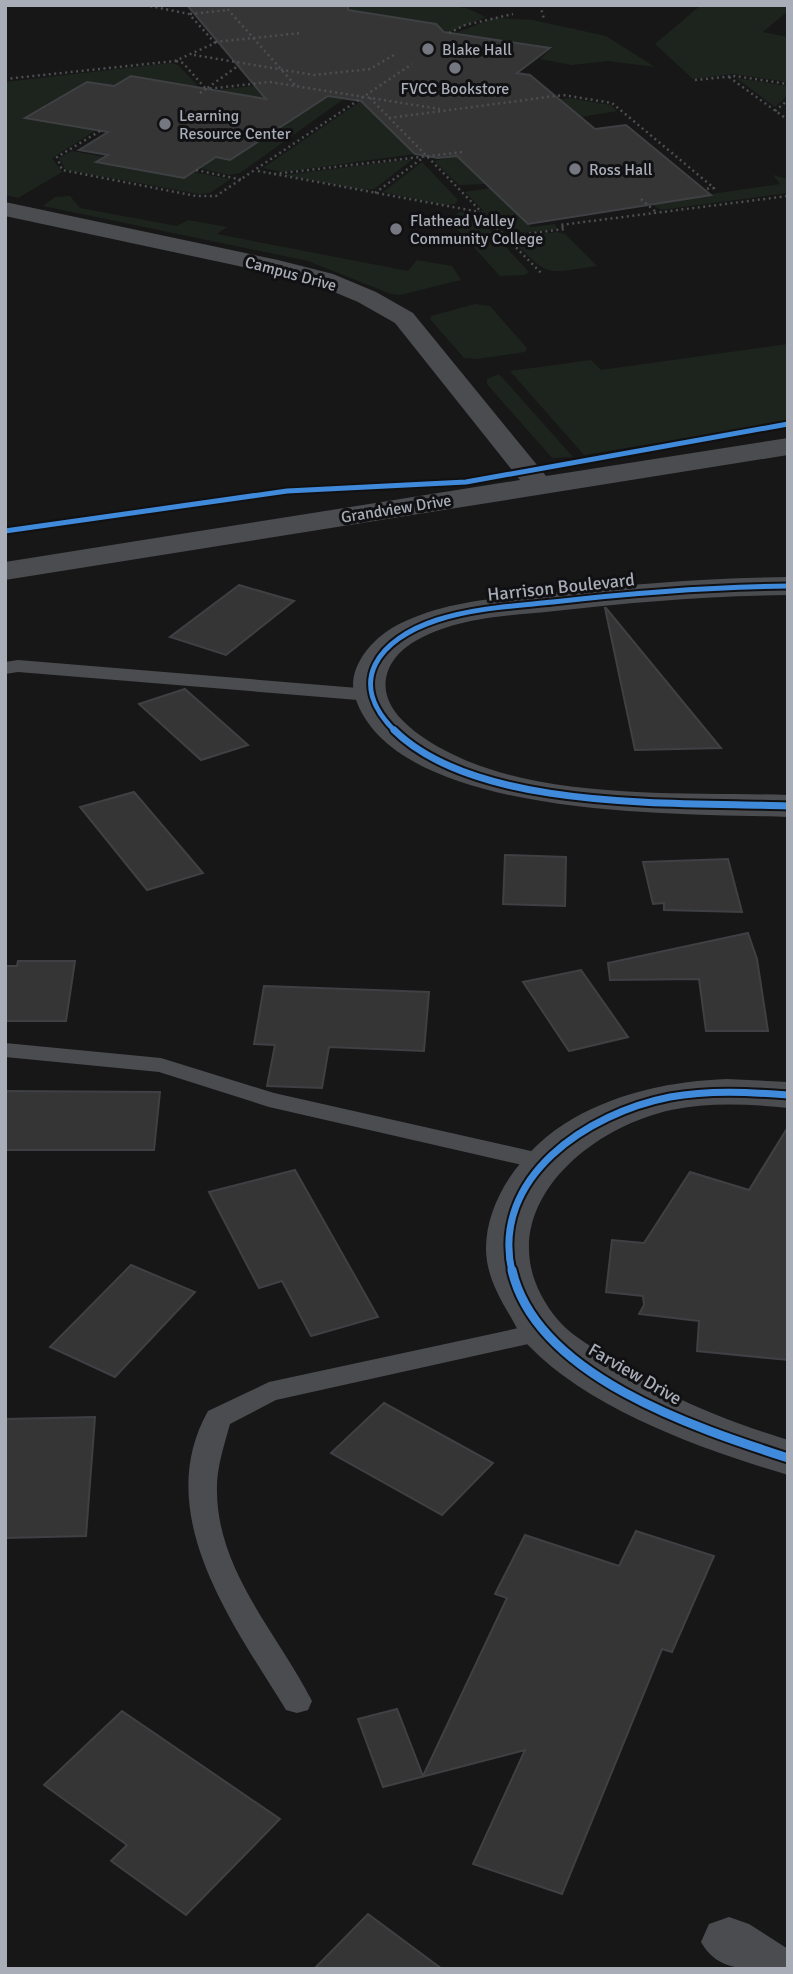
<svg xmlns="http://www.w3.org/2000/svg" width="793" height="1974" font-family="Signika,sans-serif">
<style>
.green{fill:#1d241e}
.building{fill:#353536;stroke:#3f4043;stroke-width:2}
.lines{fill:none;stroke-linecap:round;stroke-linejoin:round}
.path{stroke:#4d4e52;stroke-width:2.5;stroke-dasharray:2 3.5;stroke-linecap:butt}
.lane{fill:#4b4c50;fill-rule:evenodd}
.street{fill:#4b4c50;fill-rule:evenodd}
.cycleway-far2-casing{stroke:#111113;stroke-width:9}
.cycleway-far1-casing{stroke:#111113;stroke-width:11}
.cycleway-casing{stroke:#111113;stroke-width:13}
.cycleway-far2{stroke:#408adc;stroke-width:5}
.cycleway-far1{stroke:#408adc;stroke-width:7}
.cycleway{stroke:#408adc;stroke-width:9}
.poi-dot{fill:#757880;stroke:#111113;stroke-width:2.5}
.labels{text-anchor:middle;stroke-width:6;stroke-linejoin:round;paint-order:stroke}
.far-poi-label{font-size:16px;fill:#a8adb8;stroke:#111113;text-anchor:start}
.far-street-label{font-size:16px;fill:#a8adb8;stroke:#111113}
.street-label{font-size:18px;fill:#a8adb8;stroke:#111113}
</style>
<rect width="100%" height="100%" fill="#171717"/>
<!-- green -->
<g class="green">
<polygon points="234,5 445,5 466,8 486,17 448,33 436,24 384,15 377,20"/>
<polygon points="701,5 788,5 788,11 763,32 788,37 788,82 734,74 693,79 655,44"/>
<polygon points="493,18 533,20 606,36 655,67 608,61 572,65 540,59 552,48 456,33"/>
<polygon points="170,63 178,65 198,86 114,86 87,82 26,117 96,130 52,158 62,172 18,198 5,195 5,82"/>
<polygon points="736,78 788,86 788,95 775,107"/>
<polygon points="263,85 345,98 240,173 229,175 199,168 216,157 230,160 199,100 215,90"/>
<polygon points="568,98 611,105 617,111 581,117 400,118"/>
<polygon points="361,101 415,154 283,172 263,168"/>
<polygon points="72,151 105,157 97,162 184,178 193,172 230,179 210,193 199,194 66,170 59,158"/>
<polygon points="457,156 486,184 459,185 434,161"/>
<polygon points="413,159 374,189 364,190 284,175"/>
<polygon points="422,162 458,200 455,204 444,205 383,192"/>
<polygon points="773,175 788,179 788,193 661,210 650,203 780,184"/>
<path d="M504,186L506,203L531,227L555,224L557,229C497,237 506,233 465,192Z"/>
<polygon points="70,196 80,208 177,226 188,220 227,227 217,234 408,271 417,260 452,266 461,280 400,295 391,294 308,261 43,206 55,197"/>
<polygon points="459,212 472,213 492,232 487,237 467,240 450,221"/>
<path d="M557,232L565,234L597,266C546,273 551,279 513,241L517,237Z"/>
<polygon points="491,240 502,243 529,272 525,275 500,276 470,243"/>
<polygon points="475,304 490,306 527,348 525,352 477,359 464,358 430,319 431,316"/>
<polygon points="788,344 788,421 584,455 510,371 591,360 601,370"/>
<polygon points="499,374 573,457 552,458 487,384 487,379"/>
</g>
<!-- building -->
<g class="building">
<polygon points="187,5 348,5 348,10 436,24 444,32 550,48 517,73 530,75 595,129 626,125 711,195 528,224 457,156 438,158 415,154 361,101 328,96 230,160 216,157 184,178 96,162 108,155 79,150 108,132 25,118 87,82 114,86 131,76 266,99"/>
<polygon points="239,585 294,601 226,655 170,637"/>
<polygon points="605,608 606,608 721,748 635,750"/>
<polygon points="185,689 248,745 201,760 139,704"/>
<polygon points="134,792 203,873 147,890 80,807"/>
<polygon points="505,855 566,857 565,906 503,904"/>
<polygon points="728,859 742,912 664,910 664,903 653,904 643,862"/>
<polygon points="748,933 757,959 768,1031 706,1031 699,979 610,980 608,963"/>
<polygon points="18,961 75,961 66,1021 5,1021 5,966 17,966"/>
<polygon points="581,970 628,1037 569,1051 523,982"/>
<polygon points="264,986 429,992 424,1051 329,1047 322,1088 267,1086 275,1045 254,1044"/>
<polygon points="5,1091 160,1092 154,1150 5,1150"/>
<polygon points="788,1127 788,1360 697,1351 699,1321 639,1314 644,1305 643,1296 606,1292 612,1240 644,1243 690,1172 749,1190"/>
<polygon points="295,1170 378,1317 311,1336 282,1281 259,1288 209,1192"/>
<polygon points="131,1265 195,1292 115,1377 50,1347"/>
<polygon points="384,1403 493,1463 442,1515 331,1453"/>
<polygon points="95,1417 86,1536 5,1538 5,1419"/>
<polygon points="636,1531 714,1556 672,1652 662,1649 562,1894 473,1864 525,1750 383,1787 358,1719 397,1709 423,1776 507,1598 495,1594 525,1535 619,1566"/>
<polygon points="122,1711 280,1819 186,1915 111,1861 127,1845 44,1785"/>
<polygon points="368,1914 442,1969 314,1969"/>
</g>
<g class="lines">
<!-- path -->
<g class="path">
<polyline points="224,5 295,85"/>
<polyline points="540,5 544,19"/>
<polyline points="190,14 228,10"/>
<polyline points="449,33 465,25 513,14"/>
<polyline points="215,42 301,33"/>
<polyline points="194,55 314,75 370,69 397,53"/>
<polyline points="176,61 183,63 206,89 239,65"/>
<polyline points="729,77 788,120"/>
<polyline points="5,79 175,61 215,43 189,14 145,5"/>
<polyline points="695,80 735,76 788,84"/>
<polyline points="200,93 206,89 270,82 440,109"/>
<polyline points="370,98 543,275"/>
<polyline points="775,111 788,100"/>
<polyline points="389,118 563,95 612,103 714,188 705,189"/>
<polyline points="100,131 57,157 62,170 196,196 216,196 412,64"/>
<polyline points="196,170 243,180"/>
<polyline points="258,171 274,174 463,152"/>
<polyline points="274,174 480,212"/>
<polyline points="375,193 424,157"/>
<polyline points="641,199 657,213"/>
<polyline points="469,241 565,229 560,225 788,196"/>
</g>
<!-- lane -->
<g class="lane">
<polygon points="18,660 370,689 380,695 370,701 18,672 5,674 5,662"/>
<polygon points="5,1043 161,1058 274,1093 544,1154 553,1156 556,1162 553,1168 544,1170 269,1107 159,1072 5,1057"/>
<path d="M542,1323L551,1325L555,1332L551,1339L276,1400L230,1424C224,1446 216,1469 217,1492C218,1572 278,1634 312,1701L308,1710L297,1713L286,1710C234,1625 150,1514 208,1411L269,1382Z"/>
</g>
<!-- street -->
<g class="street">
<polygon points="5,202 278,260 333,274 376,292 413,313 546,476 788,438 788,455 5,580 5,562 520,480 395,323 358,302 315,284 276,274 5,216"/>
<path d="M788,577V595C710,596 633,602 555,611C507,616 455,617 412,643C395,654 383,671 386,691C389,709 403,722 417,733C513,804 674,791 788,795V817C684,813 395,821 355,697C346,670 370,641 392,628C440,601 498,598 551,593C630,584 708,578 788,577Z"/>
<path d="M727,1079L788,1082V1108C749,1104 709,1102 671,1110C576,1131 479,1225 558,1320C568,1332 583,1341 596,1350C654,1392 720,1419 788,1440V1475C704,1450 590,1410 528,1345C520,1336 515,1324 509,1314C497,1294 486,1272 486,1249C486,1195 528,1144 574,1118C620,1092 674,1081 727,1079Z"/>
<path d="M729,1917L749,1924L788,1949V1969C750,1969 719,1974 701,1942L709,1924Z"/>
</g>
<!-- cycleway-far2 casing -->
<g class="cycleway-far2-casing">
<g id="cycleway-far2">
<polyline points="5,531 287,491 466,482 788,424"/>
<path d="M396,732C344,682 379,639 437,620C474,608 514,606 553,602C631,593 709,587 788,586"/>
</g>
</g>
<!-- cycleway-far1 casing -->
<g class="cycleway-far1-casing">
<g id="cycleway-far1">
<path d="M394,730C477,812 678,802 788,806"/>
<path d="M512,1272C490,1177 588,1113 670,1097C709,1090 749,1092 788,1095"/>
</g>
</g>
<!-- cycleway casing -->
<g class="cycleway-casing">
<path id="cycleway" d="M512,1270C536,1376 696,1428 788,1458"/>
</g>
<!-- cycleway-far2 -->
<use href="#cycleway-far2" class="cycleway-far2"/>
<!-- cycleway-far1 -->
<use href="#cycleway-far1" class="cycleway-far1"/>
<!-- cycleway -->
<use href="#cycleway" class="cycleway"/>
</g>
<!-- markers -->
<g class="poi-dot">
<circle cx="428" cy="49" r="7"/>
<circle cx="455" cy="68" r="7"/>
<circle cx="165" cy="124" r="7"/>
<circle cx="575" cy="169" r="7"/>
<circle cx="396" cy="229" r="7"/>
</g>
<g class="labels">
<!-- far-poi labels -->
<g class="far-poi-label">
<text x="442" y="55">Blake Hall</text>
<text x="455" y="94" text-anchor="middle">FVCC Bookstore</text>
<text x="179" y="121">Learning<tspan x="179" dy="18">Resource Center</tspan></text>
<text x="589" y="175">Ross Hall</text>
<text x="410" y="226">Flathead Valley<tspan x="410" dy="18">Community College</tspan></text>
</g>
<!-- far-street labels -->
<g class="far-street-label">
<text transform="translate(291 273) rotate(15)" y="6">Campus Drive</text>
<text transform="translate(396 508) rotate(-9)" y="6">Grandview Drive</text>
</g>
<!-- street labels -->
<g class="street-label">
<text transform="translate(561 587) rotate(-6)" y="6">Harrison Boulevard</text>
<text transform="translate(635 1374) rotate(30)" y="6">Farview Drive</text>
</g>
</g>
<!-- border -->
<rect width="793" height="1974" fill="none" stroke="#a8adb8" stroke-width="14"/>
</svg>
